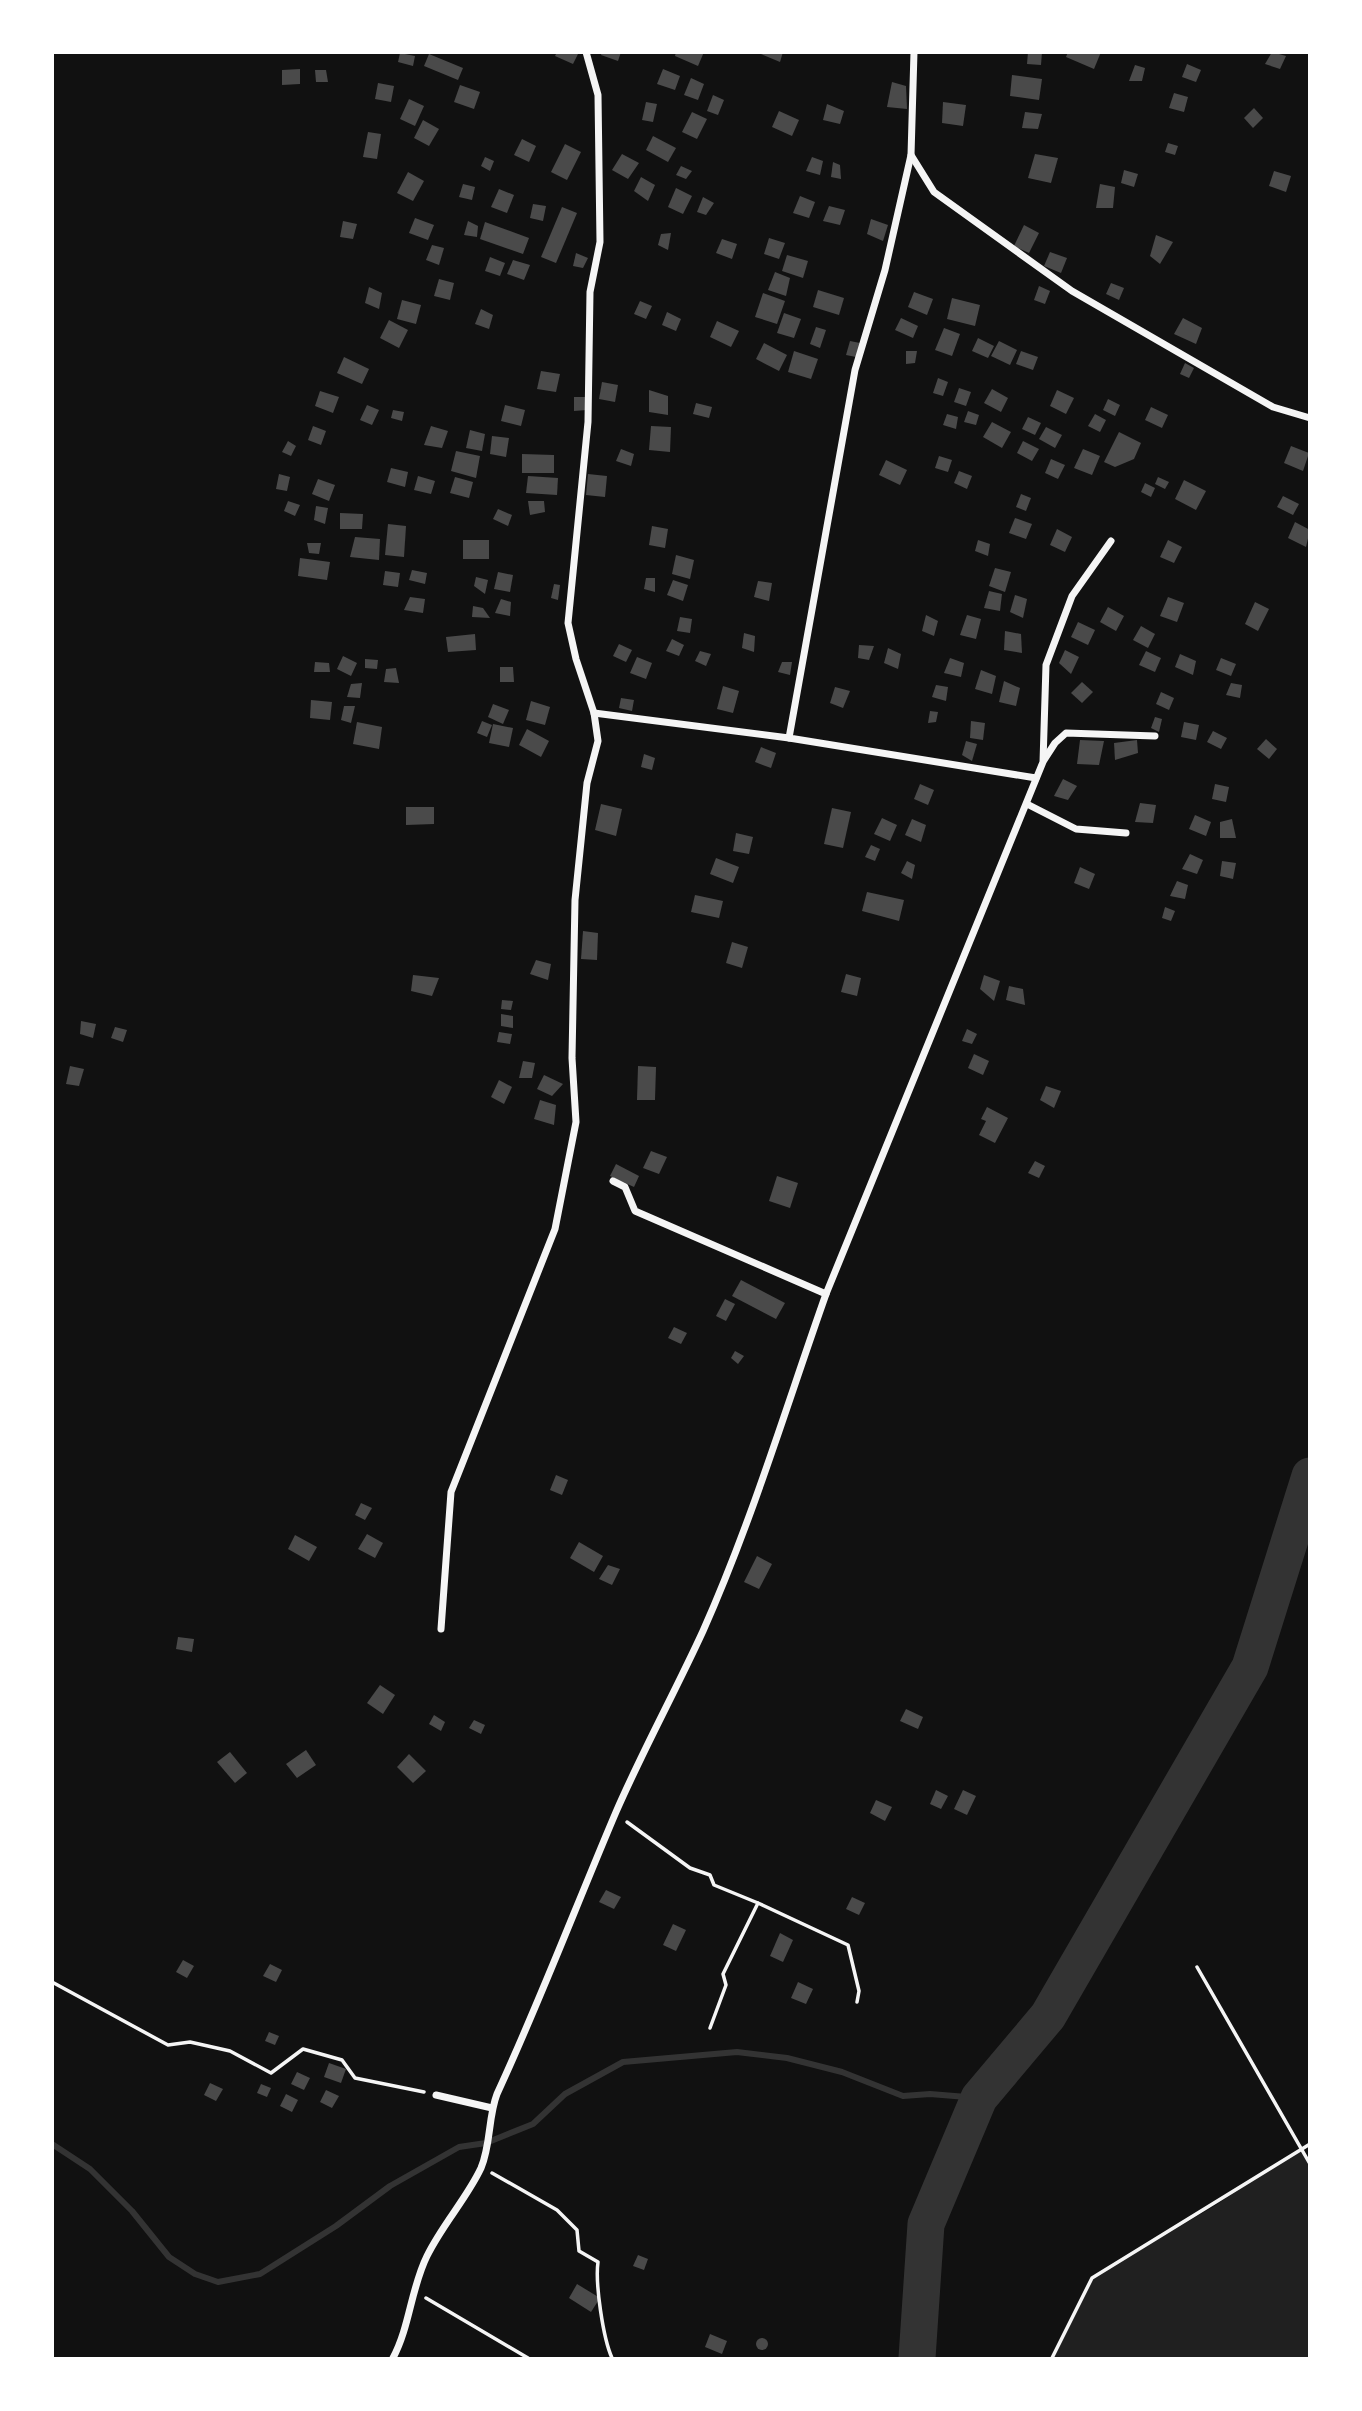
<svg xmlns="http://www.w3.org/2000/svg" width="1362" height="2411" font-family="Rubik,sans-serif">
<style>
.green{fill:#202020}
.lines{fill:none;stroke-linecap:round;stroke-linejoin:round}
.stream{stroke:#333;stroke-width:6}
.river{stroke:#333;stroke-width:37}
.building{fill:#4a4a4a}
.path{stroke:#f5f5f5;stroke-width:3.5}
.minor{stroke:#f5f5f5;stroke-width:7}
</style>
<rect width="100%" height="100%" fill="#111"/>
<!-- green -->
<polygon class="green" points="1301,2148 1310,2164 1309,2358 1052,2358 1092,2278 1216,2205"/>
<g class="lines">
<!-- stream -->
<polyline class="stream" points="52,2144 90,2169 132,2211 169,2257 195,2274 218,2282 260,2274 336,2226 390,2186 459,2147 486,2143 533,2124 565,2094 623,2062 737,2052 787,2058 842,2072 903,2096 930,2094 979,2098"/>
<!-- river -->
<polyline class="river" points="917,2358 926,2224 979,2098 1048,2016 1250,1667 1310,1476"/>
</g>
<!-- building -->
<g class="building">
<polygon points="557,52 579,52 573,64 555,56"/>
<polygon points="602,52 621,52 618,61 601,55"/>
<polygon points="676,52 704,52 698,66 675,56"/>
<polygon points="756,52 783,52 780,62"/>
<polygon points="1028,52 1042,52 1041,65 1027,64"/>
<polygon points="1068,52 1101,52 1094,69 1066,57"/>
<polygon points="1272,52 1286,56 1280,69 1265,64"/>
<polygon points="400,53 415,56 413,66 398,62"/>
<polygon points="429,54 463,68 458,80 424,66"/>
<polygon points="1187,64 1201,70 1196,82 1182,77"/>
<polygon points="1135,65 1145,68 1142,81 1129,81"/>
<polygon points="300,69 300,84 282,85 282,70"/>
<polygon points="663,69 680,76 675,90 657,84"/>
<polygon points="315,70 326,70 328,82 316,82"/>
<polygon points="1012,75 1042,79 1039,100 1010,96"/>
<polygon points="691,78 704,84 698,100 684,95"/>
<polygon points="892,82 906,86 907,109 887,107"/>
<polygon points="378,83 394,86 391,102 375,99"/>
<polygon points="460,85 480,92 474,109 454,102"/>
<polygon points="1174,93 1188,97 1184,112 1169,108"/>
<polygon points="713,95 724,100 718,115 707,111"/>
<polygon points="409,99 424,106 415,126 400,119"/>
<polygon points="646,102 657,104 653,122 642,120"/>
<polygon points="943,102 966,105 963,126 942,123"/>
<polygon points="827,104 844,111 840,124 823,120"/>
<polygon points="1254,108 1263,118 1253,128 1244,118"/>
<polygon points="779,111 799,120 792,136 772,127"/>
<polygon points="692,112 707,119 697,139 682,132"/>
<polygon points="1025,112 1042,114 1038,129 1022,128"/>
<polygon points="423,120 439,129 429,146 414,138"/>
<polygon points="368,132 381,134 377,159 363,157"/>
<polygon points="653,136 676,148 668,162 646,150"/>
<polygon points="522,139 536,146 529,162 514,155"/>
<polygon points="1168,143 1178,146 1175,155 1165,152"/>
<polygon points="565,144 581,152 567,180 551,172"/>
<polygon points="622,154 639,163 628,179 612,170"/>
<polygon points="1035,154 1058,158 1051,183 1028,178"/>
<polygon points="485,157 494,161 490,171 481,166"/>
<polygon points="812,157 823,161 820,175 806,171"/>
<polygon points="833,162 840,165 841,179 831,177"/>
<polygon points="681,166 692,171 686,179 676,175"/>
<polygon points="1124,170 1138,174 1134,187 1121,183"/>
<polygon points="1274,171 1291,176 1286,192 1269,186"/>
<polygon points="408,172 424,181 413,201 397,193"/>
<polygon points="641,177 655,185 648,201 634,191"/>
<polygon points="463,184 475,187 472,200 459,197"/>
<polygon points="1100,184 1115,187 1113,208 1096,208"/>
<polygon points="676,188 692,196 683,214 668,207"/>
<polygon points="499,189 514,195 507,213 491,207"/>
<polygon points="800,196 815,202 809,218 793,213"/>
<polygon points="703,197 714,203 706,215 697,212"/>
<polygon points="533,204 546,206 543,221 530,218"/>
<polygon points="829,206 845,210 840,225 823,221"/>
<polygon points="562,207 577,213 556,263 541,257"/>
<polygon points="415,218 434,225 428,240 409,233"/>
<polygon points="871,219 888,225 883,241 867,234"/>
<polygon points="343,221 357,224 353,239 340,237"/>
<polygon points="468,221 478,226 477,237 464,235"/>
<polygon points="485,222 529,238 523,254 480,239"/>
<polygon points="1024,225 1039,233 1029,253 1014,246"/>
<polygon points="671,233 668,250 658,245 661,234"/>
<polygon points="1156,235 1173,242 1160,264 1150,256"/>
<polygon points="769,238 785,243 779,259 764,254"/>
<polygon points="722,239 737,244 732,259 716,253"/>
<polygon points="432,245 444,248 439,265 426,260"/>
<polygon points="1050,252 1067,258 1061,273 1044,266"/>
<polygon points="576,253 588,258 583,268 573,266"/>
<polygon points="787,255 808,261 803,278 782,271"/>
<polygon points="490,257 505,263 500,276 485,271"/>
<polygon points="513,260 530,265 524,280 507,274"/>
<polygon points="775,272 790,278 786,296 768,290"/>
<polygon points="439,279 454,283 450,300 434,296"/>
<polygon points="1111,283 1124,288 1119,300 1106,294"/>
<polygon points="1039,286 1050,291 1045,304 1034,300"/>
<polygon points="369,287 382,293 379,309 365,303"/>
<polygon points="818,290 844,298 839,315 813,307"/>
<polygon points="914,292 933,299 927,315 908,307"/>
<polygon points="763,293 785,301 777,324 755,317"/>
<polygon points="952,298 980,305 975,326 947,319"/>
<polygon points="402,300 421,305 416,324 397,319"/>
<polygon points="640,301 652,306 646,319 634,314"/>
<polygon points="481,309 493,315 489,329 475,324"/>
<polygon points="667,312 681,319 676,331 662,325"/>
<polygon points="784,313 801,319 794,338 777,333"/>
<polygon points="901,318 918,326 913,338 895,330"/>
<polygon points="1183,318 1202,328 1196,344 1174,334"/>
<polygon points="389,320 408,330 399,348 380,338"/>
<polygon points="717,321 739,331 731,347 710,337"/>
<polygon points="816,327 826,330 820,348 810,344"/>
<polygon points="944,328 960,334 952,356 935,350"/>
<polygon points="978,338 994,346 988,358 972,351"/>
<polygon points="850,341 860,343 856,357 846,355"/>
<polygon points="999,341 1017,350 1010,365 991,356"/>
<polygon points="764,343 787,355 779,371 756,359"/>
<polygon points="794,351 818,359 811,379 788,372"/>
<polygon points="906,351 917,351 915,363 906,364"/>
<polygon points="1021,351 1038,357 1033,370 1016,364"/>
<polygon points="344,357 369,369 362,384 337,373"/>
<polygon points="1185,363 1194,368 1189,378 1180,374"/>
<polygon points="541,371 560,374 556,392 537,389"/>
<polygon points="938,378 948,382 943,396 933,393"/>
<polygon points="602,382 618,385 615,402 599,399"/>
<polygon points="959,388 971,392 966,406 954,402"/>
<polygon points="992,389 1008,398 1001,412 984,403"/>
<polygon points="649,390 668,396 668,415 649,412"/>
<polygon points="1057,390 1074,398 1066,414 1050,406"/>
<polygon points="320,391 339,397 333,413 315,406"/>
<polygon points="574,397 587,397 587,410 574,411"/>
<polygon points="1108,399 1120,405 1115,416 1103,410"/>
<polygon points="696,403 712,407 709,418 693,414"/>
<polygon points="367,405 379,410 372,425 360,420"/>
<polygon points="505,405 525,410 521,426 501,421"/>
<polygon points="1151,407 1168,415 1162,428 1145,420"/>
<polygon points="393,410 404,412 402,421 391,418"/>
<polygon points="968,411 979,415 976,425 964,422"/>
<polygon points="947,414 958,417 956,429 943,425"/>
<polygon points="1095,414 1106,420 1100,432 1088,426"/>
<polygon points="1028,417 1041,423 1035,435 1022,429"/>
<polygon points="992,422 1011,432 1002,448 983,437"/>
<polygon points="313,426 326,431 321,445 308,440"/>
<polygon points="431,426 448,431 442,448 424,445"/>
<polygon points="651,426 671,427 670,452 649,450"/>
<polygon points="1046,427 1062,435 1055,448 1039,439"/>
<polygon points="470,430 485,434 482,451 466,448"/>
<polygon points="1119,432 1141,443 1134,459 1115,467 1104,462"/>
<polygon points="492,436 509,438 506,457 490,454"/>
<polygon points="288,441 296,446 291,456 282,452"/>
<polygon points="1023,441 1039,449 1032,461 1017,453"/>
<polygon points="1291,446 1309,453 1303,471 1284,463"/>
<polygon points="621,449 634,454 631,466 616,461"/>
<polygon points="1083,449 1100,456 1092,475 1074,468"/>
<polygon points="456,451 480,456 476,478 451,471"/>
<polygon points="522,454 554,455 554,473 522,473"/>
<polygon points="939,456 952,460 948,472 935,468"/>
<polygon points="1051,459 1065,465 1058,479 1045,473"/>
<polygon points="886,460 907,470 900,485 879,475"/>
<polygon points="391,468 408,472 405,487 387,482"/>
<polygon points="959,471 972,476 967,489 954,483"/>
<polygon points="279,474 290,477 287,491 276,489"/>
<polygon points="588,474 607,476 605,497 586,495"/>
<polygon points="418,476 435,481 431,494 414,490"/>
<polygon points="528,476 558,478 557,495 526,493"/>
<polygon points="455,477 473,482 469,498 450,493"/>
<polygon points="1158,477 1169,482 1165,489 1155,484"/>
<polygon points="318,479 335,485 329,501 312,494"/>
<polygon points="1184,480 1206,491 1196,510 1175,499"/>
<polygon points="1145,483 1155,488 1151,497 1141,492"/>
<polygon points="1021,494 1031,498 1026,511 1016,507"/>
<polygon points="1283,496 1299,504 1293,515 1277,507"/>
<polygon points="288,501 300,505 295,516 284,511"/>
<polygon points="528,501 544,501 545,512 530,515"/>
<polygon points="316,506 328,508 325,524 314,520"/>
<polygon points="498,509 512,515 508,526 493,519"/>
<polygon points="340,513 363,514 362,529 340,529"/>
<polygon points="1015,518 1032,524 1026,539 1009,533"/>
<polygon points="1295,522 1310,530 1306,547 1288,538"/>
<polygon points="388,524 406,526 404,557 385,555"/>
<polygon points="652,526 668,529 665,548 649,545"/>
<polygon points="1057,529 1072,537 1065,552 1050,545"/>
<polygon points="355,537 380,539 379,560 350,557"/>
<rect x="463" y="540" width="26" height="19"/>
<polygon points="978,540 990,544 988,556 975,551"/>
<polygon points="1168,540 1182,547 1174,563 1160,557"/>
<polygon points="307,543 321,543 319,554 309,553"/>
<polygon points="676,555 694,560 690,579 672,574"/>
<polygon points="300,558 330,562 327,580 298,576"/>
<polygon points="995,568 1011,572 1005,592 989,586"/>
<polygon points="412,570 427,573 425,584 409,580"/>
<polygon points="385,571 400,573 398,587 383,585"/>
<polygon points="498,572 513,575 510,592 494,589"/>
<polygon points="476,577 488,580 485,594 474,586"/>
<polygon points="646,578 655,578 655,592 644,589"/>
<polygon points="673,580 688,585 683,601 667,595"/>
<polygon points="758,581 772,583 769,601 754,597"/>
<polygon points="554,584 560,585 558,600 551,598"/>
<polygon points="989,591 1002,594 1000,611 984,608"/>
<polygon points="1015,595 1027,599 1023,618 1010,612"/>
<polygon points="410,597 425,599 423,613 404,610"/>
<polygon points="1168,597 1184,603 1177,622 1160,616"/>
<polygon points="501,599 511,602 510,616 495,613"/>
<polygon points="1255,602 1269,609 1258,631 1245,624"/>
<polygon points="473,606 483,608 490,618 472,617"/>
<polygon points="1108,607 1124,616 1116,631 1100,622"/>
<polygon points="926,615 938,621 934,636 922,631"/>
<polygon points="967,615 981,619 976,639 960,635"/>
<polygon points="680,617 692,619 690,633 677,631"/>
<polygon points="1078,622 1095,630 1088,645 1071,637"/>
<polygon points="1141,626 1155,634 1148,648 1133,640"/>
<polygon points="1005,631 1021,634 1022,653 1004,650"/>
<polygon points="744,633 755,636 754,652 742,648"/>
<polygon points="475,634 476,650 448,652 446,637"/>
<polygon points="672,639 684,645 679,656 666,651"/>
<polygon points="619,644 632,650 626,662 613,656"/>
<polygon points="859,645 874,646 869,660 858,658"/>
<polygon points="888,648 901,654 898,669 884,663"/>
<polygon points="1065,650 1079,657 1071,674 1059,663"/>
<polygon points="700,651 711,654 706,666 695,661"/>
<polygon points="1146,651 1161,658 1155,672 1139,665"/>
<polygon points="1180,654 1196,661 1193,675 1175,667"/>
<polygon points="343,656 357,663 351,676 337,669"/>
<polygon points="637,657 652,663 646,679 630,673"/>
<polygon points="950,658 964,663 961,677 944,673"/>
<polygon points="1221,658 1236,664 1231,676 1216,670"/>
<polygon points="365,659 378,660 377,669 365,668"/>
<polygon points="315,662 329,663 330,672 314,672"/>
<polygon points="782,662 792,662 790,675 778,672"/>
<polygon points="500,667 513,667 514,682 500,682"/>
<polygon points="396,668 399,683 384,682 386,669"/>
<polygon points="981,670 996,676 992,694 975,689"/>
<polygon points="1004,681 1020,688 1016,706 999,702"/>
<polygon points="1082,682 1093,692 1082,703 1071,693"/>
<polygon points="362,683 360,698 347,697 351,684"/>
<polygon points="1231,683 1242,685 1240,698 1226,695"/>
<polygon points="936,685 948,687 946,701 932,697"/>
<polygon points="723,686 739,691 733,713 717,709"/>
<polygon points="835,687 850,691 843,708 830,703"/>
<polygon points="1161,692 1174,698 1169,710 1156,704"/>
<polygon points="621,698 634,700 632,711 619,708"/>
<polygon points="311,700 332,702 330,720 310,718"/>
<polygon points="531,701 550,707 545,725 526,720"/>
<polygon points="493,704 509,710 503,724 488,717"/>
<polygon points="344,706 355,706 351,723 341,720"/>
<polygon points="930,711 938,712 936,722 928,723"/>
<polygon points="1155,717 1162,719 1159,732 1151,728"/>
<polygon points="482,721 492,725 487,737 477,733"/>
<polygon points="971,721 985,723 983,740 970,738"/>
<polygon points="357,722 382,727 379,749 353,744"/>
<polygon points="1184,722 1199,725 1196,740 1181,737"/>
<polygon points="493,724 513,728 509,747 489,743"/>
<polygon points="527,729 549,741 541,757 519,745"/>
<polygon points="1213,731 1227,738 1221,749 1207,742"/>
<polygon points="1266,739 1277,749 1269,759 1257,749"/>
<polygon points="1080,740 1104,741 1099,765 1077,764"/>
<polygon points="1137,740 1138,753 1115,760 1114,743"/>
<polygon points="966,741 977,744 972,761 962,755"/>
<polygon points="761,747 776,753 771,768 755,762"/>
<polygon points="644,754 655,758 652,770 641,767"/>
<polygon points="1063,779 1077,786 1068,800 1054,796"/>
<polygon points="920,784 934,790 928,805 914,799"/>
<polygon points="1215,784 1229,787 1226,802 1212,799"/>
<polygon points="1140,803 1156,805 1153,823 1135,822"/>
<polygon points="601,804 622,809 616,836 595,830"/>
<polygon points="406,807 434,807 434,824 406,825"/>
<polygon points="832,808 851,812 843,848 824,844"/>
<polygon points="1195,815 1211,822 1206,836 1189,829"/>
<polygon points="882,818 897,825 890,841 874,834"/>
<polygon points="912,819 926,825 921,842 905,835"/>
<polygon points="1232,819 1236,838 1220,838 1220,822"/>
<polygon points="736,833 753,837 749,854 733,851"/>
<polygon points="871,845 880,849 875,861 865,857"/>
<polygon points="1190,854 1203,860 1197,874 1182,869"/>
<polygon points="716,858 739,867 733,883 710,874"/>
<polygon points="907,861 915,865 912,879 901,873"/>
<polygon points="1222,861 1236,863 1233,879 1220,876"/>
<polygon points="1080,867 1095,874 1089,889 1074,883"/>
<polygon points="1177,881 1188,885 1185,899 1170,896"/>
<polygon points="867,892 904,900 899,921 862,911"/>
<polygon points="695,895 723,901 719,918 691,912"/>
<polygon points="1165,907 1175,911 1171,921 1162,918"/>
<polygon points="583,931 598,933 597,960 581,959"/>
<polygon points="732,942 748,947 742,968 726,963"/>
<polygon points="536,960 551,964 548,980 530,974"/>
<polygon points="846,974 861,978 857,996 841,992"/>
<polygon points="413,975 439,978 432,996 411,991"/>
<polygon points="984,975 1000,981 994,1001 980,989"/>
<polygon points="1009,986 1023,989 1025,1005 1006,1000"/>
<polygon points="502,1000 513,1001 511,1010 501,1009"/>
<polygon points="501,1014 513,1016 513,1028 501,1026"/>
<polygon points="81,1021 96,1024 93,1038 80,1034"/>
<polygon points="115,1027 127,1030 123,1042 111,1038"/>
<polygon points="967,1029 977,1034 972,1044 962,1041"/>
<polygon points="499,1032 512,1034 510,1044 497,1042"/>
<polygon points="974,1054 989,1061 983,1075 968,1068"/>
<polygon points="523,1061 535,1063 532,1078 519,1078"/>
<polygon points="70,1066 84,1069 79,1086 66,1084"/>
<polygon points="638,1066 656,1067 655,1100 637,1100"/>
<polygon points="544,1075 563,1084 552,1096 537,1089"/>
<polygon points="499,1080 512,1087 504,1104 491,1097"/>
<polygon points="1046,1086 1061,1091 1054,1108 1040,1100"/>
<polygon points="540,1100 556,1105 554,1125 534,1119"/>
<polygon points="987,1107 1008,1118 995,1143 979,1135 986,1121 981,1119"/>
<polygon points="651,1151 667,1157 659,1174 643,1168"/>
<polygon points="1035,1161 1045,1166 1039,1178 1028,1173"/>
<polygon points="616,1164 639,1176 634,1187 610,1176"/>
<polygon points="777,1176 798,1183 790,1208 769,1201"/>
<polygon points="741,1280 785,1303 776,1319 732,1296"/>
<polygon points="725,1299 735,1304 726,1321 716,1316"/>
<polygon points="674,1327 687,1333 681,1344 668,1338"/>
<polygon points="735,1351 744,1356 738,1364 731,1358"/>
<polygon points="556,1475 568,1480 562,1495 550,1490"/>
<polygon points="361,1503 372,1508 365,1520 355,1515"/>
<polygon points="367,1534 383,1543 375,1558 358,1549"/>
<polygon points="295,1535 317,1547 309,1561 288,1549"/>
<polygon points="579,1542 603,1556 594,1572 570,1558"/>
<polygon points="757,1556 772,1564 759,1589 744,1582"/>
<polygon points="608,1565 620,1569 612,1585 599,1579"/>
<polygon points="178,1637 194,1639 192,1652 176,1649"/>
<polygon points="380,1685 395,1695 383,1714 367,1703"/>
<polygon points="906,1709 923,1717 918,1729 900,1721"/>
<polygon points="434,1715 445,1722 441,1731 429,1724"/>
<polygon points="474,1720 485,1725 481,1734 469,1728"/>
<polygon points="306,1750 316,1765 297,1778 286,1764"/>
<polygon points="230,1752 247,1773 235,1783 217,1762"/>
<polygon points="409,1754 426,1771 413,1783 397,1767"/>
<polygon points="936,1790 948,1796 941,1809 930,1804"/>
<polygon points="963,1790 976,1796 967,1815 954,1809"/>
<polygon points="876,1800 892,1807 885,1821 870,1813"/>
<polygon points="606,1890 621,1897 614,1909 599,1902"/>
<polygon points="852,1897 865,1903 859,1915 846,1909"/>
<polygon points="673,1924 686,1930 676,1951 663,1945"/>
<polygon points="780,1933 793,1940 783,1962 770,1956"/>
<polygon points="183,1960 194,1966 187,1978 176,1972"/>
<polygon points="270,1964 282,1970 276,1982 263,1976"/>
<polygon points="798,1982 813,1989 806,2004 791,1998"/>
<polygon points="269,2032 279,2036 275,2045 265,2041"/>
<polygon points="329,2063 346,2069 341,2083 324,2077"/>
<polygon points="297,2072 310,2078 304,2090 291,2084"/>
<polygon points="210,2083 223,2089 216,2101 204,2095"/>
<polygon points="261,2084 271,2088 267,2097 257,2093"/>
<polygon points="326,2090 339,2096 332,2108 320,2102"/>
<polygon points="286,2094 298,2100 292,2112 280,2106"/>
<polygon points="638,2255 648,2259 644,2270 633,2266"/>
<polygon points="577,2284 600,2298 591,2312 569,2298"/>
<polygon points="710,2334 727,2341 722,2354 705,2347"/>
<circle cx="762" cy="2344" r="6"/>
</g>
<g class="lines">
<!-- path -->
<g class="path">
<polyline points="627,1822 690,1868 710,1875 714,1885 758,1903 723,1974 726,1985 710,2028"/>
<polyline points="758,1903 848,1945 859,1991 857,2002"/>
<polyline points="1197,1967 1310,2164"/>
<polyline points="52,1982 168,2045 190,2042 230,2051 271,2073 303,2049 342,2060 355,2078 424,2092"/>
<path d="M492,2173L557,2210L577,2230L579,2251L598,2262C595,2283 603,2338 612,2358"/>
<polyline points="426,2298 528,2358"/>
<polyline points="1052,2358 1092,2278 1310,2144"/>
</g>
<!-- minor -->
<g class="minor">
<polyline points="914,52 911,155 934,192 1072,291 1273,407 1310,418"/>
<polyline points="911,155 885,270 855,370 789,738 1036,778"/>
<polyline points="594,713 789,738"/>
<polyline points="1044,760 1055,743 1066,733 1155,736"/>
<polyline points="1027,804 1076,829 1126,833"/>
<polyline points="826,1294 1043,762 1046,665 1072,596 1111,541"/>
<polyline points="441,1629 451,1492 555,1229 576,1122 572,1058 575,900 587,783 598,741 594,713 576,659 568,623 588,422 590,292 600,242 598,95 586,52"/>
<polyline points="436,2095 492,2108"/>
<path d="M393,2358C410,2326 411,2288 427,2256C442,2225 467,2198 481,2168C491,2145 488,2117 497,2094C540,2001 576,1906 616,1812C643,1750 675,1692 703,1631C752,1521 786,1407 826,1294L635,1211L625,1187L613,1181"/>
</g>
</g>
<!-- border -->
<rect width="1362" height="2411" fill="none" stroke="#ffffff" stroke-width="108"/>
</svg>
